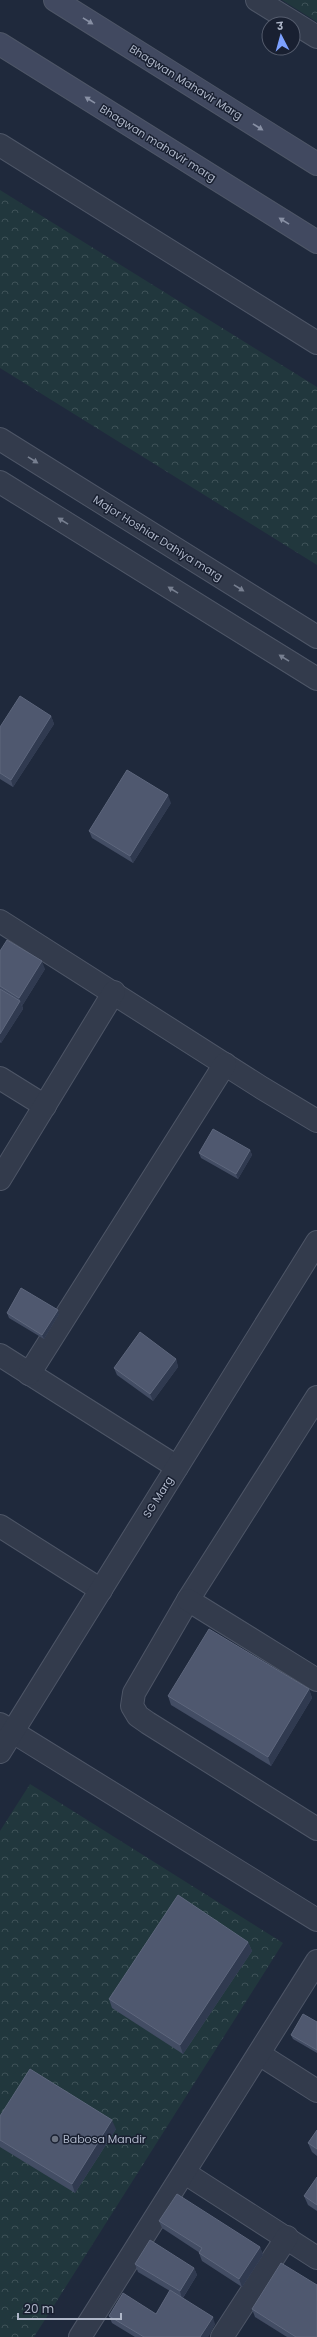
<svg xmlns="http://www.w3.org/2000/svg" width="317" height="2337" font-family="Poppins,'Noto Sans Devanagari',sans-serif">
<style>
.forest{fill:url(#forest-crowns)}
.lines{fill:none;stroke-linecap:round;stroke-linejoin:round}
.street-casing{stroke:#4e5667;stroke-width:24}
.secondary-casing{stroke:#4e5667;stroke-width:24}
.street{stroke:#333b4c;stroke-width:22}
.secondary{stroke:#414960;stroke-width:22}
.wall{fill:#434d64}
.shaded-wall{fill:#303a50}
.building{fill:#4f586f;stroke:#5e677d}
.oneway{fill:#8890a4}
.oneway2{fill:#777f90}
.worship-dot{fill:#6b7280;stroke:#192031;stroke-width:1.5}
.labels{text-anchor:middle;stroke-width:3;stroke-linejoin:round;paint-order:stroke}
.street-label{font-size:11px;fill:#aeb6c8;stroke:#192031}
.poi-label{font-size:11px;fill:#aeb6c8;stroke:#192031;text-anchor:start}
</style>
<defs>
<pattern id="forest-crowns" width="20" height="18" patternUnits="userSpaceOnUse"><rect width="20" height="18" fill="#21373d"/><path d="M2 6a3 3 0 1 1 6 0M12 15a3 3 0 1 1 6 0" fill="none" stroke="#3f5258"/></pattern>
</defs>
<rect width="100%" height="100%" fill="#1f293c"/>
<!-- forest -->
<g class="forest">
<polygon points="282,0 317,0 317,22"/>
<polygon points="0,190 317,387 317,565 0,368"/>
<polygon points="30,1784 283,1943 34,2337 0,2337 0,1831"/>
</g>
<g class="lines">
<!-- street casing -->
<g class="street-casing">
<g id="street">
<polyline points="257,0 317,37"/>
<polyline points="0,145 317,343"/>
<polyline points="0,439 317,637"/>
<polyline points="0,482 317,679"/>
<polyline points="0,921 262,1088 317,1121"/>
<polyline points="0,1078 45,1106"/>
<polyline points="0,1179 114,992"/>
<polyline points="0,1355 177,1467"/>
<polyline points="29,1374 225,1064"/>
<polyline points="317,1397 188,1600 134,1693 132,1706 138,1716 148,1723 317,1829"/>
<polyline points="0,1526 101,1590"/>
<polyline points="188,1600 317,1680"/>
<polyline points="0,1724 317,1920"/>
<polyline points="0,1752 317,1242"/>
<polyline points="259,2054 317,2091"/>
<polyline points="185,2173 317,2258"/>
<polyline points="80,2337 317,1961"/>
<polyline points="222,2337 287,2237"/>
</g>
</g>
<!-- secondary casing -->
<g class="secondary-casing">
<g id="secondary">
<polyline points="55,0 317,164"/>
<polyline points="0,44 317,242"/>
</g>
</g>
<!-- street -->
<use href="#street" class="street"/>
<!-- secondary -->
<use href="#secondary" class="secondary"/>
</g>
<!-- wall -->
<g class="wall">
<polygon points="51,716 54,724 13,787 0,779 0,727"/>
<polygon points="171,803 133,863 92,838 89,831"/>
<polygon points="0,951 45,969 22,1006 22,1005 23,1009 1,1043 0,1042"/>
<polygon points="250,1150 252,1155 238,1179 201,1158 199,1153"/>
<polygon points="7,1313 59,1314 44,1339 9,1318"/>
<polygon points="176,1359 178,1367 153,1401 117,1375 114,1368"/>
<polygon points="309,1689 312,1698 271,1766 171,1705 168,1696"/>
<polygon points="248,1942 252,1951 183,2054 112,2008 109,1999"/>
<polygon points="317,2022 317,2053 293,2039 291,2035"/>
<polygon points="0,2116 116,2129 75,2193 0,2147"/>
<polygon points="317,2130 317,2156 312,2152 308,2143"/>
<polygon points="317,2177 317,2211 308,2205 304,2196"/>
<polygon points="159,2221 260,2247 263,2255 242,2287 202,2261 199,2253 200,2253 162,2228"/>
<polygon points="135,2264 194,2268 197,2275 183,2298 215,2324 208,2337 135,2337 112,2323 109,2316 156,2314 170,2291 138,2272"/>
<polygon points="252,2309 317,2337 287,2337 255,2317"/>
</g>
<!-- shaded-wall -->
<g class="shaded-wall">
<polygon points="51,716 54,724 13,787 11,780"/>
<polygon points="168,795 171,803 133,863 130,856"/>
<polygon points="42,961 45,969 22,1006 19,998"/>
<polygon points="20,1001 23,1009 1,1043 0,1039 0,1034"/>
<polygon points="250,1150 252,1155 238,1179 236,1174"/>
<polygon points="58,1310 59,1314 44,1339 42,1335"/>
<polygon points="176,1359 178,1367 153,1401 150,1394"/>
<polygon points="309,1689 312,1698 271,1766 268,1757"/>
<polygon points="248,1942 252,1951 183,2054 180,2045"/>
<polygon points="112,2120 116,2129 75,2193 72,2184"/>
<polygon points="260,2247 263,2255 242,2287 239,2279"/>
<polygon points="194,2268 197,2275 182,2299 180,2291"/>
<polygon points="213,2317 215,2324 208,2337 200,2337"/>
</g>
<!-- building -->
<g class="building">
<polygon points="20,696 51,716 11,780 0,773 0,727"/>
<polygon points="127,770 168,795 130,856 89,831"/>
<polygon points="7,940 42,961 19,998 0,986 0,951"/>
<polygon points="0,989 20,1001 0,1034"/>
<polygon points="213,1129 250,1150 236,1174 199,1153"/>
<polygon points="21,1288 58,1310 42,1335 7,1313"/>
<polygon points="140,1332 176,1359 150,1394 114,1368"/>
<polygon points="209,1629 309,1689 268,1757 168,1696"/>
<polygon points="178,1895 248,1942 180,2045 109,1999"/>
<polygon points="303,2014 317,2022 317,2050 291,2035"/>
<polygon points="30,2069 112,2120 72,2184 0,2140 0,2116"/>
<polygon points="317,2130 317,2149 308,2143"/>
<polygon points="317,2177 317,2205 304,2196"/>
<polygon points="177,2194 260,2247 239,2279 199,2253 202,2248 159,2221"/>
<polygon points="150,2240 194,2268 180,2291 135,2264"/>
<polygon points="281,2263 317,2285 317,2337 296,2337 252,2309"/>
<polygon points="170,2290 213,2317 200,2337 144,2337 109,2316 123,2293 156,2314"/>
</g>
<!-- one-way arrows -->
<defs><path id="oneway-solid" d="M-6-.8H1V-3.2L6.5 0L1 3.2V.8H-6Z"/></defs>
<g class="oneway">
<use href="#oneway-solid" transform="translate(88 21) rotate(32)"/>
<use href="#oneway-solid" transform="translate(90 100) rotate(-148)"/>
<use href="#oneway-solid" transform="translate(258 127) rotate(32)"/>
<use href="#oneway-solid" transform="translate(284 221) rotate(-148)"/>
</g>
<g class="oneway2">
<use href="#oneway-solid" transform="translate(33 460) rotate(32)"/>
<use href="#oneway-solid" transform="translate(63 521) rotate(-148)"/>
<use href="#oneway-solid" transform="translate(239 588) rotate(32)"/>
<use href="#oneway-solid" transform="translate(173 590) rotate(-148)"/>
<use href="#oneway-solid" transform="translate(284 658) rotate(-148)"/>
</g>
<!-- markers -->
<circle class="worship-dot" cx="55" cy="2139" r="4"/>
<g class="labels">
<!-- street labels -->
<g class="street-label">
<text transform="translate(186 82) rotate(32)" y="4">Bhagwan Mahavir Marg</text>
<text transform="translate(158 143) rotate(32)" y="4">Bhagwan mahavir marg</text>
<text transform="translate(158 538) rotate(32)" y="4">Major Hoshiar Dahiya marg</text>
<text transform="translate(158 1497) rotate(-58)" y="4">SG Marg</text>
</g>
<!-- poi labels -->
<g class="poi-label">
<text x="63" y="2143">Babosa Mandir</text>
</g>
</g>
<!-- north arrow -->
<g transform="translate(281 36) rotate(354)"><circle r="19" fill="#192031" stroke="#555c6d"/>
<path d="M0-3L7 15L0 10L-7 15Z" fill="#7da1ff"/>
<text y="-6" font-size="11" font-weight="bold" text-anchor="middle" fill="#aeb6c8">उ</text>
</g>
<!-- scale -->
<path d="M18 2313v6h103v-6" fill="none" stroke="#aeb6c8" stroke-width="2"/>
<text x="24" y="2313" font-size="12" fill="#aeb6c8" stroke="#192031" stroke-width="3" paint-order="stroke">20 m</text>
</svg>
